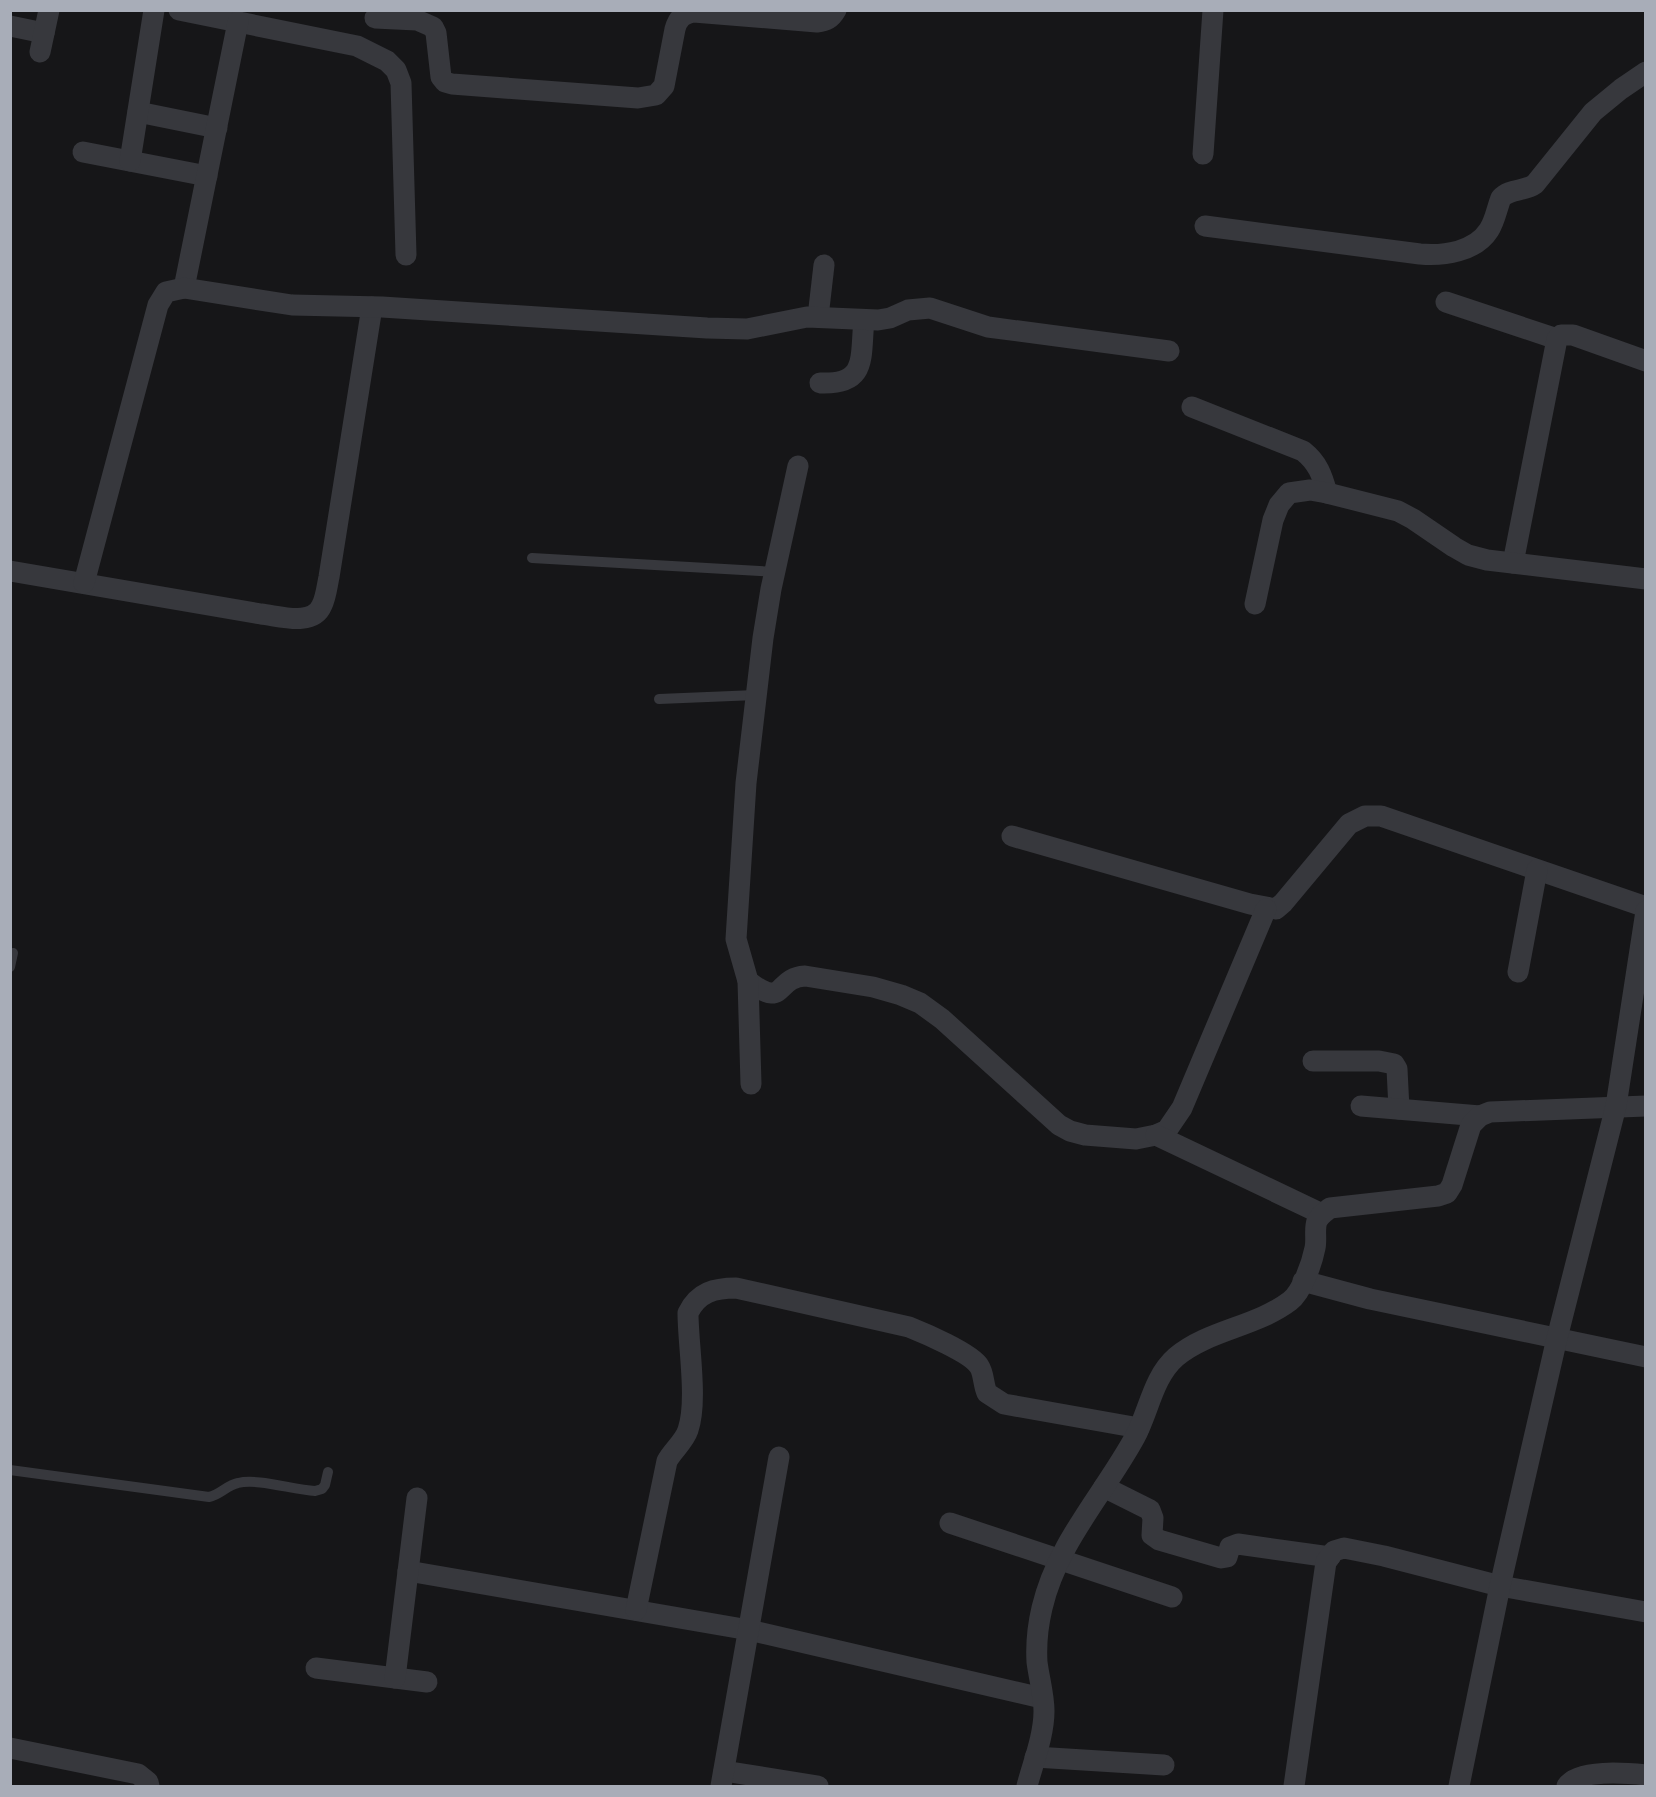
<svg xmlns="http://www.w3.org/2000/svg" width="1656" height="1797" font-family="'Open Sans',sans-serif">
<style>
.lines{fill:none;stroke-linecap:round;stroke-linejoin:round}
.service{stroke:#37383d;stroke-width:10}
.minor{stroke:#37383d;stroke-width:21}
</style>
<rect width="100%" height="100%" fill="#161618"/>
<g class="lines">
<!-- service -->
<g class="service">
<polyline points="532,558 775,572"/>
<polyline points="659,699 756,695"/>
<polyline points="10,967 13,953"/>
<path d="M10,1470L209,1497C220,1495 227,1485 238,1483C258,1478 293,1490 315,1491L322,1489L325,1485L328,1472"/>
</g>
<!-- minor -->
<g class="minor">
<polyline points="179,10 357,46 387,61 396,70 401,83 406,255"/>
<path d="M375,18L417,20L433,27L436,33L441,77L445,82L452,84L638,98L656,95L664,86L675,29C678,18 683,14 694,12L817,22C826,21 831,19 836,10"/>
<polyline points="10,26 44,33"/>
<polyline points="40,52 49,10"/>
<polyline points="138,112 217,128"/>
<polyline points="83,152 207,176"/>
<polyline points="1203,154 1213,10"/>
<polyline points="130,161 154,10"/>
<path d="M1205,226L1420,254C1444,256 1475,252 1489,230C1495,221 1497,208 1501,198C1510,188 1524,192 1535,184L1593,112L1621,89L1646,72"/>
<polyline points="184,288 238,22"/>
<polyline points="1446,302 1557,339"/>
<polyline points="818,317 824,265"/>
<path d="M820,383C868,385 860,358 864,320"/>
<path d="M1192,407L1303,451C1318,463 1322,475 1327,493"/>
<polyline points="1513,563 1557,339 1561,335 1573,335 1646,361"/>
<path d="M10,571L261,614C280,616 313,627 322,605C326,597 327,586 329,577L372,307"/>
<polyline points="84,583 158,305 166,292 184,288 292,305 382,307 707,328 747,329 807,317 878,320 890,318 908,310 930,308 988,327 1169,351"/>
<polyline points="1255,604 1273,520 1279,505 1289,493 1310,490 1327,493 1398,511 1413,519 1454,547 1468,555 1487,560 1646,579"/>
<polyline points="1012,836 1250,904 1276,909 1283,903 1349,824 1365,816 1381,816 1646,907"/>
<polyline points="1518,972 1537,870"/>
<path d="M748,981C786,1010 774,978 805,976L873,987L901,995L920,1003L942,1019L1059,1125L1070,1131L1085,1135L1136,1139L1156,1135L1167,1130L1182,1108L1266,909"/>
<polyline points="1313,1061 1379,1061 1394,1064 1397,1069 1399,1109"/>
<polyline points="751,1084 748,981 736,939 746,783 763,638 771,589 798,466"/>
<polyline points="1361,1106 1480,1116"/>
<polyline points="1156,1135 1322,1214"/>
<polyline points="1303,1281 1370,1299 1646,1357"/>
<polyline points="1104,1487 1150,1510 1153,1518 1152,1535 1159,1540 1221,1558 1227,1557 1230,1547 1238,1544 1330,1557"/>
<polyline points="950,1523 1172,1597"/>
<polyline points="408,1571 749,1630 1042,1698"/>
<path d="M636,1610L667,1461C673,1450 684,1442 688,1430C698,1401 688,1345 688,1313C698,1292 715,1288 736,1288L909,1327C924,1333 971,1353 979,1366C984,1373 983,1384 987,1393L1004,1404L1139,1428"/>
<polyline points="316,1668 427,1682"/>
<polyline points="395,1678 417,1498"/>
<polyline points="10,1748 138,1774 148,1782 149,1786"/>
<polyline points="1035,1757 1164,1765"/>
<polyline points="724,1771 818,1786"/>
<polyline points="721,1786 779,1457"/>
<path d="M1027,1786C1033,1763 1044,1736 1044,1711C1044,1695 1039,1678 1037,1662C1036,1645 1038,1625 1042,1608C1057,1543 1104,1494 1135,1437C1149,1411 1153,1377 1176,1357C1208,1330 1256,1327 1290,1301C1302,1292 1312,1263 1315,1248C1317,1240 1314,1229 1317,1221C1320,1215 1325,1212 1330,1208L1438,1196L1447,1193L1452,1185L1471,1125L1480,1116L1490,1112L1646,1106"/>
<polyline points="1294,1786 1326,1562 1334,1551 1344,1548 1384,1556 1500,1586 1646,1612"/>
<polyline points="1459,1786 1500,1586 1557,1338 1616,1106 1646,911"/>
<path d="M1567,1786C1578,1769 1626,1773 1646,1775"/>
</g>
</g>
<!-- border -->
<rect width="1656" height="1797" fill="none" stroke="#a8adb8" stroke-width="24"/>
</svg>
